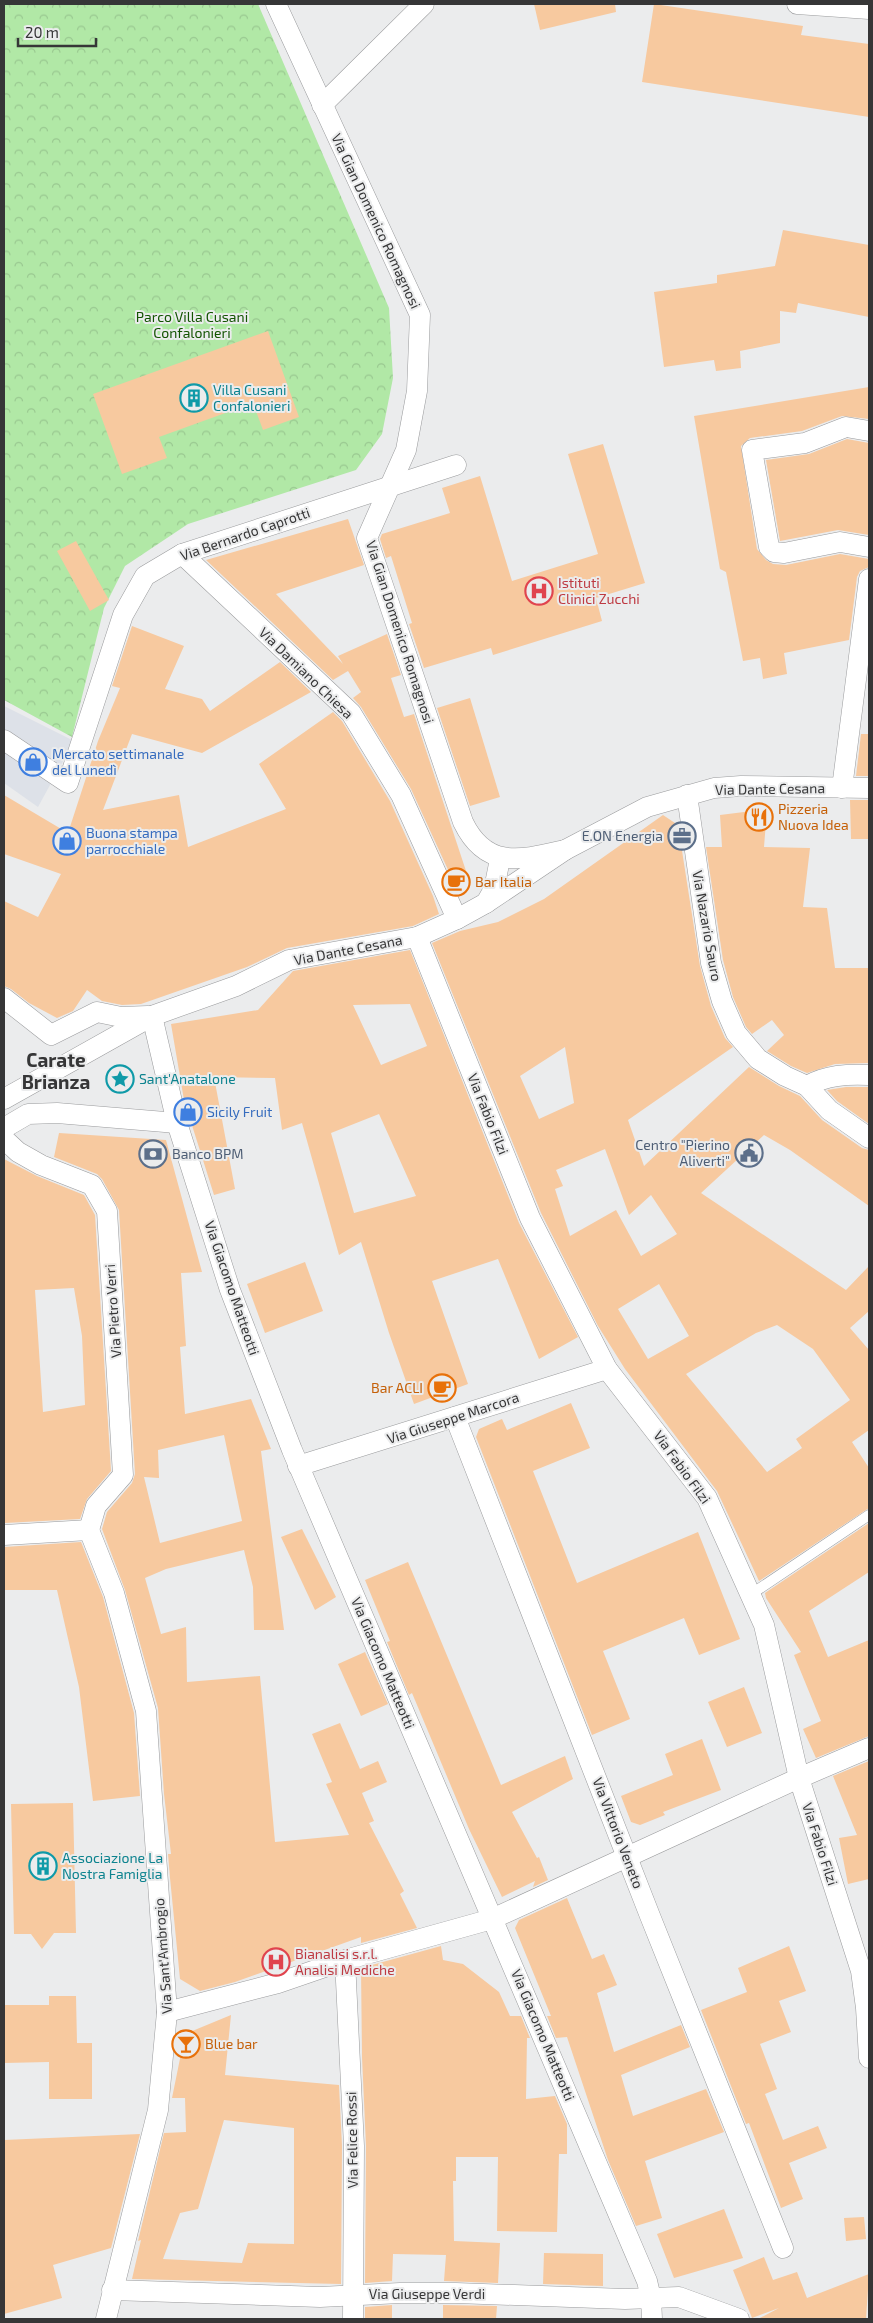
<svg xmlns="http://www.w3.org/2000/svg" width="873" height="2323" font-family="'Exo 2',sans-serif">
<style>
.built{fill:#dde1e8}
.park{fill:url(#park-crowns)}
.building{fill:#f7c99f;fill-rule:evenodd}
.lines{fill:none;stroke-linecap:round;stroke-linejoin:round}
.lane-casing{stroke:#9a9b9d;stroke-width:11}
.street-casing{stroke:#9a9b9d;stroke-width:21}
.lane{stroke:#fff;stroke-width:10}
.street{stroke:#fff;stroke-width:20}
.labels{text-anchor:middle;stroke-width:4;stroke-linejoin:round;paint-order:stroke}
.street-label{font-size:14px;fill:#363637;stroke:#ebeced}
.park-label{font-size:14px;fill:#135402;stroke:#ebeced}
.culture-label{font-size:14px;fill:#0d838f;stroke:#ebeced;text-anchor:start}
.health-label{font-size:14px;fill:#be3a42;stroke:#ebeced;text-anchor:start}
.shop-label{font-size:14px;fill:#366cbe;stroke:#ebeced;text-anchor:start}
.food-label{font-size:14px;fill:#c56008;stroke:#ebeced;text-anchor:start}
.service-label{font-size:14px;fill:#4e5e75;stroke:#ebeced;text-anchor:end}
.district-label{font-size:19px;font-weight:bold;fill:#363637;stroke:#ebeced}
</style>
<defs>
<pattern id="park-crowns" width="20" height="18" patternUnits="userSpaceOnUse" patternTransform="scale(1.25)"><rect width="20" height="18" fill="#b1e8a6"/><path d="M2 6a3 3 0 1 1 6 0M12 15a3 3 0 1 1 6 0" fill="none" stroke="#99c890"/></pattern>
</defs>
<rect width="100%" height="100%" fill="#ebeced"/>
<!-- built -->
<polygon class="built" points="4,706 74,741 38,807 4,783"/>
<!-- park -->
<polygon class="park" points="4,4 258,4 389,308 393,378 382,434 356,470 188,524 125,566 104,608 72,737 4,700"/>
<!-- building -->
<g class="building">
<polygon points="534,4 615,4 616,12 540,30"/>
<polygon points="654,4 803,26 801,35 869,44 869,117 642,82"/>
<polygon points="783,230 869,245 869,317 798,303 796,313 780,311 780,343 740,351 741,368 716,371 714,360 664,367 654,292 717,283 717,275 775,266"/>
<polygon points="268,331 299,417 263,430 253,403 159,437 167,458 122,474 93,394"/>
<polygon points="869,387 869,419 842,416 802,431 750,438 741,446 757,549 766,560 773,564 786,565 840,554 869,559 869,567 860,571 857,577 849,640 784,653 787,674 763,679 760,658 743,661 726,572 720,569 694,416"/>
<polygon points="847,439 869,443 869,535 838,530 780,541 766,460 809,454"/>
<polygon points="603,444 645,583 596,598 602,621 493,655 491,648 424,668 409,624 412,623 391,556 386,558 380,539 382,534 450,513 442,488 480,476 512,581 598,554 568,454"/>
<polygon points="348,519 364,565 276,594 343,664 338,656 387,634 401,675 391,678 404,717 414,714 469,880 455,885 411,789 361,707 353,698 361,692 348,671 333,680 206,560"/>
<polygon points="76,541 109,600 90,611 57,551"/>
<polygon points="132,626 184,646 165,689 202,699 210,711 280,662 311,692 202,753 132,734 103,810 179,795 188,847 286,809 259,764 333,712 342,721 390,801 433,896 439,914 413,926 287,948 247,967 141,1004 122,1005 102,1001 87,990 73,1011 57,1018 29,1003 11,989 4,986 4,901 38,917 61,874 4,854 4,795 68,833 98,741 120,688 112,686"/>
<polygon points="470,698 500,797 470,806 437,708"/>
<polygon points="861,734 869,734 869,776 856,776"/>
<polygon points="850,800 869,800 869,839 851,839"/>
<polygon points="767,809 764,847 810,848 803,907 827,908 835,968 869,968 869,1063 835,1064 807,1073 791,1066 767,1051 784,1035 772,1020 752,1034 746,1027 733,997 723,960 706,847 722,847 720,815"/>
<path d="M663,815L678,825L700,966L711,1006L725,1038L733,1047L628,1120L644,1166L749,1067L779,1086L800,1096L822,1120L862,1148L869,1150V1206L790,1150L764,1135L701,1193L846,1290L869,1266V1311L850,1328L869,1350V1430L852,1442L869,1468V1508L759,1581L717,1491L625,1369L598,1326L541,1213L432,943L460,931L498,922L544,899ZM565,1047L574,1103L539,1119L520,1076ZM605,1149L629,1215L651,1195L677,1234L641,1256L616,1210L570,1236L555,1189L563,1186L556,1170ZM659,1284L689,1336L648,1359L618,1309ZM777,1325L813,1349L850,1400L796,1439L802,1448L767,1472L686,1374L756,1333Z"/>
<path d="M410,950L519,1223L578,1337L539,1359L498,1259L432,1281L468,1384L414,1404L389,1333L361,1242L339,1255L302,1123L282,1130L275,1078L214,1077L235,1189L214,1195L184,1100L171,1024L258,1010L293,971ZM410,1004L427,1046L381,1065L353,1005ZM379,1114L416,1196L354,1213L331,1133Z"/>
<polygon points="846,1087 869,1087 869,1124 837,1101 827,1090"/>
<path d="M59,1133L166,1140L202,1272L181,1273L186,1346L180,1347L185,1414L251,1399L271,1449L261,1451L284,1630H254L253,1587L244,1550L166,1569L145,1578L161,1634L186,1627L187,1682L260,1676L275,1842L349,1835L326,1784L332,1782L312,1734L340,1723L360,1769L378,1761L387,1782L362,1793L374,1821L369,1823L404,1891L400,1894L417,1928L361,1943V1937L235,1982L200,1991L180,1979L170,1878L168,1854H171L164,1794L158,1708L125,1590L102,1529L107,1512L132,1483L135,1474L119,1210L102,1179L97,1174L54,1157ZM224,1435L242,1521L160,1543L144,1477L159,1478L158,1450Z"/>
<path d="M4,1159L37,1176L84,1195L95,1215L111,1471L87,1499L80,1519L5,1523ZM74,1288L82,1336L85,1405L43,1412L35,1290Z"/>
<polygon points="305,1262 323,1311 265,1333 247,1284"/>
<polygon points="571,1403 590,1448 533,1471 577,1583 698,1532 740,1639 699,1655 684,1618 603,1651 630,1719 592,1735 476,1437 479,1429 502,1419 507,1430"/>
<polygon points="869,1523 869,1572 809,1611 828,1657 869,1640 869,1736 816,1758 803,1729 821,1721 794,1655 801,1652 766,1598 765,1593"/>
<polygon points="302,1529 336,1597 315,1610 281,1537"/>
<polygon points="81,1542 103,1597 134,1713 140,1796 93,1801 79,1687 57,1590 4,1590 4,1547"/>
<polygon points="408,1562 501,1785 565,1756 573,1779 512,1812 537,1858 539,1857 548,1880 533,1887 535,1881 502,1897 469,1829 412,1693 409,1695 387,1642 390,1641 365,1580"/>
<polygon points="365,1652 388,1704 361,1716 338,1664"/>
<polygon points="744,1687 762,1733 727,1747 708,1702"/>
<polygon points="702,1739 721,1790 663,1812 665,1815 640,1825 631,1822 621,1796 673,1775 665,1754"/>
<polygon points="869,1761 869,1879 848,1884 839,1838 857,1835 833,1776"/>
<polygon points="73,1803 76,1933 54,1933 42,1949 31,1934 14,1934 11,1804"/>
<polygon points="567,1898 592,1959 604,1954 617,1985 597,1993 614,2052 681,2025 690,2047 621,2075 633,2116 706,2089 724,2132 645,2161 662,2218 636,2226 608,2160 567,2037 556,2038 547,2016 551,2016 515,1928 519,1920"/>
<polygon points="441,1946 443,1960 463,1964 499,1992 510,2016 521,2016 530,2038 527,2038 526,2099 555,2096 567,2124 567,2154 559,2154 557,2232 497,2231 498,2157 456,2157 456,2181 453,2181 454,2241 500,2243 498,2283 444,2281 446,2255 393,2254 392,2281 365,2283 366,2146 362,2057 361,1968"/>
<polygon points="789,1946 806,1991 779,2001 791,2032 760,2044 777,2089 765,2094 783,2140 818,2126 827,2148 789,2163 803,2199 781,2208 749,2123 746,2124 701,2010 747,1992 738,1968"/>
<polygon points="49,1996 76,1996 77,2043 92,2043 92,2099 49,2099 49,2062 4,2063 4,2005 49,2005"/>
<path d="M231,2015L225,2075L339,2085L342,2146L341,2284L132,2279L141,2240L138,2241L164,2133L186,2132L185,2098H172L185,2034ZM224,2120L294,2128V2244L248,2243L242,2263L163,2259L180,2213L198,2209Z"/>
<polygon points="140,2134 111,2248 53,2265 62,2298 4,2314 4,2140"/>
<polygon points="724,2209 743,2258 674,2278 657,2234"/>
<polygon points="864,2217 866,2239 846,2241 844,2218"/>
<polygon points="544,2253 603,2254 603,2286 543,2284"/>
<polygon points="764,2257 773,2280 797,2272 807,2298 869,2274 866,2319 758,2319 779,2308 752,2318 733,2270"/>
<polygon points="392,2305 392,2319 365,2319 365,2307"/>
<polygon points="443,2305 497,2306 496,2319 443,2319"/>
</g>
<g class="lines">
<!-- lane casing -->
<g class="lane-casing">
<polyline id="lane" points="750,1595 869,1515"/>
</g>
<!-- street casing -->
<g class="street-casing">
<g id="street">
<path d="M276,4L420,315L417,391L406,450L367,538L463,822C486,870 521,860 565,850"/>
<polyline points="797,4 869,9"/>
<polyline points="322,105 424,4"/>
<polyline points="869,431 846,427 805,443 752,450 769,547 774,552 784,553 840,542 869,547"/>
<polyline points="182,554 351,713 401,795 457,919"/>
<polyline points="4,740 68,783 123,615 145,576 182,554 456,465"/>
<polyline points="842,788 869,579"/>
<polyline points="687,795 711,963 722,1001 736,1033 758,1059 785,1076 807,1086 829,1110 869,1138"/>
<polyline points="486,903 494,889 500,859"/>
<polyline points="417,937 530,1218 607,1369 707,1498 764,1625 799,1778 861,1971 866,2008 869,2058"/>
<polyline points="4,998 51,1035 97,1012 121,1017 148,1016"/>
<polyline points="152,1016 177,1123 230,1290 292,1450 647,2281 651,2298 652,2319"/>
<path d="M807,1086C827,1075 847,1074 869,1075"/>
<polyline points="4,1099 152,1016 236,986 289,960 417,937 457,919 486,903 565,850 647,807 714,788 741,786 869,788"/>
<polyline points="4,1128 28,1114 57,1113 177,1123"/>
<polyline points="4,1139 18,1152 41,1165 92,1185 107,1211 123,1475 96,1506 89,1530"/>
<polyline points="455,1417 650,1916 783,2248"/>
<polyline points="298,1466 607,1369"/>
<polyline points="4,1535 89,1530 114,1593 146,1711 167,2012 158,2110 106,2319"/>
<polyline points="345,1960 354,2146 353,2319"/>
<polyline points="167,2012 278,1983 345,1960 492,1919 799,1778 869,1748"/>
<polyline points="112,2290 320,2297 400,2293 456,2293 625,2299 679,2297 739,2319"/>
</g>
</g>
<!-- lane -->
<use href="#lane" class="lane"/>
<!-- street -->
<use href="#street" class="street"/>
</g>
<!-- icons -->
<defs>
<g id="building-ring" transform="scale(1.4375)"><circle r="9.5" fill="#ebeced" stroke="#0f9aa8" stroke-width="1.5"/><path d="M-4-6H4V6H1V3H-1V6H-4ZM-2.5-4.3h1.7v1.8h-1.7ZM.8-4.3h1.7v1.8H.8ZM-2.5-1h1.7V.8h-1.7ZM.8-1h1.7V.8H.8Z" fill="#0f9aa8"/></g>
<g id="hospital-ring" transform="scale(1.4375)"><circle r="9.5" fill="#ebeced" stroke="#e0444e" stroke-width="1.5"/><path d="M-5-5h3v3.5h4V-5h3V5h-3V1.5h-4V5h-3Z" fill="#e0444e"/></g>
<g id="shop-ring" transform="scale(1.4375)"><circle r="9.5" fill="#ebeced" stroke="#3f7fe0" stroke-width="1.5"/><path d="M-5-2.5h2.3a2.7 3.5 0 0 1 5.4 0H5L5.5 6h-11ZM-1.5-2.5h3a1.5 2.3 0 0 0-3 0Z" fill="#3f7fe0"/></g>
<g id="restaurant-ring" transform="scale(1.4375)"><circle r="9.5" fill="#ebeced" stroke="#e8710a" stroke-width="1.5"/><path d="M-5-6h1v4h1v-4h1v4h1v-4h1v5L-1.5 .5V6h-2V.5L-5-1ZM5-6V6H3V1.5H1.5Q1.5-4 5-6Z" fill="#e8710a"/></g>
<g id="office-ring" transform="scale(1.4375)"><circle r="9.5" fill="#ebeced" stroke="#5c6f8a" stroke-width="1.5"/><path d="M-6-3h4V-5.5h4V-3h4V5H-6ZM-1-4.5V-3h2v-1.5ZM-6 0V1H6V0Z" fill="#5c6f8a"/></g>
<g id="cafe-ring" transform="scale(1.4375)"><circle r="9.5" fill="#ebeced" stroke="#e8710a" stroke-width="1.5"/><path d="M-5.5-4.5H6V0H3Q3 3.5 0 3.5H-2.5Q-5.5 3.5-5.5 0ZM3-3.2v2h1.7v-2ZM-6 4.5H4V6H-6Z" fill="#e8710a"/></g>
<g id="sight-ring" transform="scale(1.4375)"><circle r="9.5" fill="#ebeced" stroke="#0f9aa8" stroke-width="1.5"/><path d="M0-6L1.8-2.2L6-1.7L2.9 1.2L3.7 5.4L0 3.3L-3.7 5.4L-2.9 1.2L-6-1.7L-1.8-2.2Z" fill="#0f9aa8"/></g>
<g id="civic-ring" transform="scale(1.4375)"><circle r="9.5" fill="#ebeced" stroke="#5c6f8a" stroke-width="1.5"/><path d="M-.6-6.5H3V-4.5H.6V-3L4-1V1h2V6H-6V1h2V-1L-.6-3ZM-1.2 2.5V6h2.4V2.5Z" fill="#5c6f8a"/></g>
<g id="bank-ring" transform="scale(1.4375)"><circle r="9.5" fill="#ebeced" stroke="#5c6f8a" stroke-width="1.5"/><path d="M-6-4H6V4H-6ZM0-2.3a2.3 2.3 0 1 0 0 4.6a2.3 2.3 0 1 0 0-4.6Z" fill="#5c6f8a"/></g>
<g id="bar-ring" transform="scale(1.4375)"><circle r="9.5" fill="#ebeced" stroke="#e8710a" stroke-width="1.5"/><path d="M-6-5H6L.8 .8V4.5H3.5V6h-7V4.5H-.8V.8Z" fill="#e8710a"/></g>
</defs>
<g fill-rule="evenodd">
<use href="#building-ring" x="194" y="398"/>
<use href="#hospital-ring" x="539" y="591"/>
<use href="#shop-ring" x="33" y="762"/>
<use href="#restaurant-ring" x="759" y="817"/>
<use href="#office-ring" x="682" y="836"/>
<use href="#shop-ring" x="67" y="841"/>
<use href="#cafe-ring" x="456" y="882"/>
<use href="#sight-ring" x="120" y="1079"/>
<use href="#shop-ring" x="188" y="1112"/>
<use href="#civic-ring" x="749" y="1153"/>
<use href="#bank-ring" x="153" y="1154"/>
<use href="#cafe-ring" x="442" y="1388"/>
<use href="#building-ring" x="43" y="1866"/>
<use href="#hospital-ring" x="276" y="1962"/>
<use href="#bar-ring" x="186" y="2044"/>
</g>
<g class="labels">
<!-- street labels -->
<g class="street-label">
<text transform="translate(376 221) rotate(65)" y="5">Via Gian Domenico Romagnosi</text>
<text transform="translate(245 534) rotate(-19)" y="5">Via Bernardo Caprotti</text>
<text transform="translate(400 632) rotate(72)" y="5">Via Gian Domenico Romagnosi</text>
<text transform="translate(306 673) rotate(44)" y="5">Via Damiano Chiesa</text>
<text transform="translate(770 789) rotate(-1)" y="5">Via Dante Cesana</text>
<text transform="translate(707 926) rotate(80)" y="5">Via Nazario Sauro</text>
<text transform="translate(348 950) rotate(-11)" y="5">Via Dante Cesana</text>
<text transform="translate(488 1114) rotate(68)" y="5">Via Fabio Filzi</text>
<text transform="translate(232 1288) rotate(71)" y="5">Via Giacomo Matteotti</text>
<text transform="translate(113 1311) rotate(-94)" y="5">Via Pietro Verri</text>
<text transform="translate(453 1418) rotate(-18)" y="5">Via Giuseppe Marcora</text>
<text transform="translate(682 1467) rotate(54)" y="5">Via Fabio Filzi</text>
<text transform="translate(383 1663) rotate(67)" y="5">Via Giacomo Matteotti</text>
<text transform="translate(618 1833) rotate(69)" y="5">Via Vittorio Veneto</text>
<text transform="translate(820 1844) rotate(72)" y="5">Via Fabio Filzi</text>
<text transform="translate(163 1956) rotate(-94)" y="5">Via Sant'Ambrogio</text>
<text transform="translate(543 2035) rotate(67)" y="5">Via Giacomo Matteotti</text>
<text transform="translate(352 2140) rotate(-91)" y="5">Via Felice Rossi</text>
<text x="427" y="2299">Via Giuseppe Verdi</text>
</g>
<!-- park labels -->
<g class="park-label">
<text x="192" y="322">Parco Villa Cusani<tspan x="192" dy="16">Confalonieri</tspan></text>
</g>
<!-- culture labels -->
<g class="culture-label">
<text x="213" y="395">Villa Cusani<tspan x="213" dy="16">Confalonieri</tspan></text>
<text x="139" y="1084">Sant'Anatalone</text>
<text x="62" y="1863">Associazione La<tspan x="62" dy="16">Nostra Famiglia</tspan></text>
</g>
<!-- health labels -->
<g class="health-label">
<text x="558" y="588">Istituti<tspan x="558" dy="16">Clinici Zucchi</tspan></text>
<text x="295" y="1959">Bianalisi s.r.l.<tspan x="295" dy="16">Analisi Mediche</tspan></text>
</g>
<!-- shop labels -->
<g class="shop-label">
<text x="52" y="759">Mercato settimanale<tspan x="52" dy="16">del Lunedì</tspan></text>
<text x="86" y="838">Buona stampa<tspan x="86" dy="16">parrocchiale</tspan></text>
<text x="207" y="1117">Sicily Fruit</text>
</g>
<!-- food labels -->
<g class="food-label">
<text x="778" y="814">Pizzeria<tspan x="778" dy="16">Nuova Idea</tspan></text>
<text x="475" y="887">Bar Italia</text>
<text x="423" y="1393" text-anchor="end">Bar ACLI</text>
<text x="205" y="2049">Blue bar</text>
</g>
<!-- service labels -->
<g class="service-label">
<text x="663" y="841">E.ON Energia</text>
<text x="730" y="1150">Centro "Pierino<tspan x="730" dy="16">Aliverti"</tspan></text>
<text x="172" y="1159" text-anchor="start">Banco BPM</text>
</g>
<!-- district labels -->
<g class="district-label">
<text x="56" y="1067">Carate<tspan x="56" dy="22">Brianza</tspan></text>
</g>
</g>
<!-- border -->
<rect width="873" height="2323" fill="none" stroke="#363637" stroke-width="10"/>
<!-- scale -->
<path d="M18 38v8h78v-8" fill="none" stroke="#363637" stroke-width="2.5"/>
<text x="25" y="38" font-size="15" fill="#363637" stroke="#ebeced" stroke-width="4" paint-order="stroke">20 m</text>
</svg>
